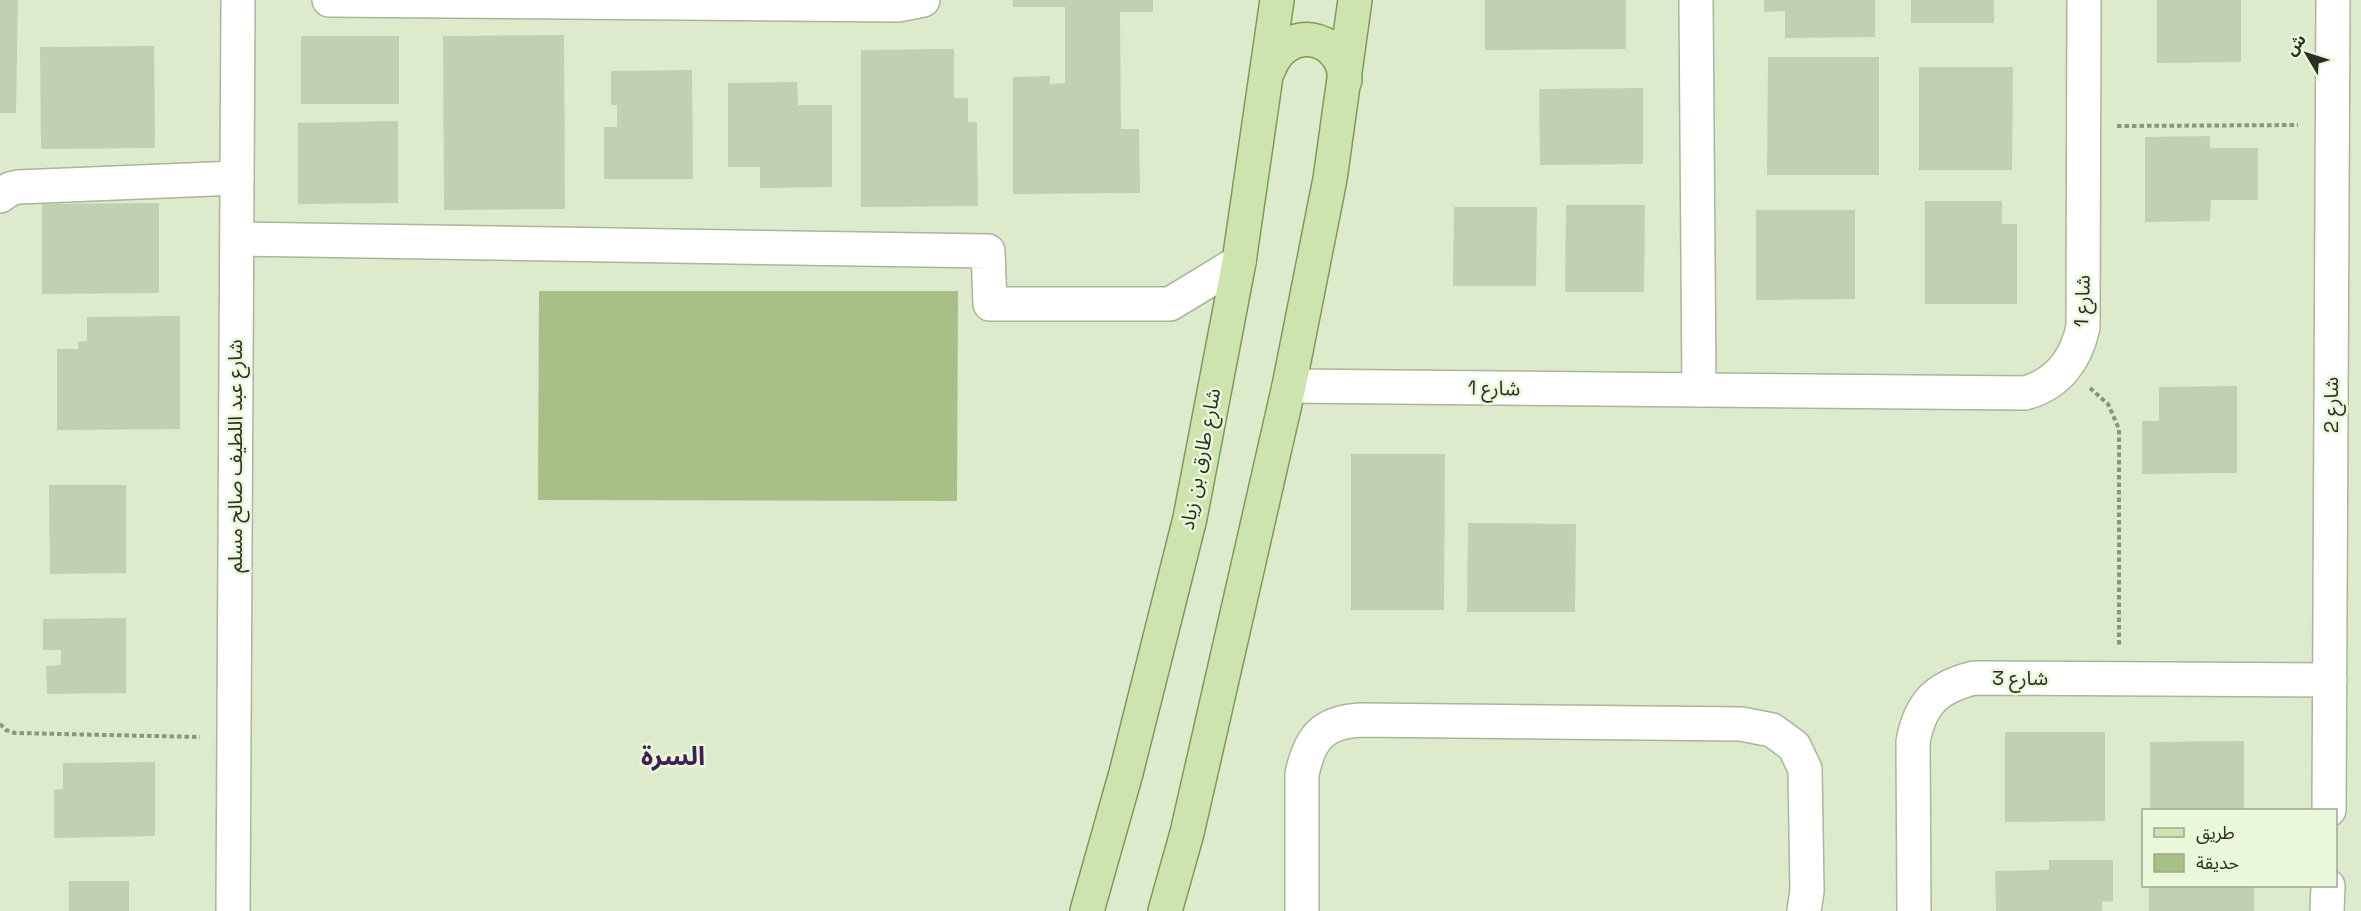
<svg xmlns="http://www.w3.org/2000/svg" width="2361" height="911" font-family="'Space Grotesk','Noto Sans Arabic',sans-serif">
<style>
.green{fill:#a8c088}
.building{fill:#c2cfb1}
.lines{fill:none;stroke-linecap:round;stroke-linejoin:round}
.minor-casing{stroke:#a9b699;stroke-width:36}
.major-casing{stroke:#80995b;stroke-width:36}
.path{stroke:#8a947e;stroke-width:4;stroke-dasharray:4.5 3;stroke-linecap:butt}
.minor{stroke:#fff;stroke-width:33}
.major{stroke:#cee4af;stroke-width:33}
.labels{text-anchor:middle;stroke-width:5;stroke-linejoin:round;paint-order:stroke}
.street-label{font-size:20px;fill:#2a2f24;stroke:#eaf8d9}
.district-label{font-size:26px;font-weight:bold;fill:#3e1f58;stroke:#eaf8d9}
</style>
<rect width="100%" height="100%" fill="#ddebcc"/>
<!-- green -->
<polygon class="green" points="539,291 958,291 957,501 538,500"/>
<!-- building -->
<g class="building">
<polygon points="0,0 18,0 16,113 0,113"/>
<polygon points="1013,0 1153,0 1153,12 1120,12 1121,129 1139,129 1140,193 1013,194 1013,77 1050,76 1050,84 1065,83 1065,7 1013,7"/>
<polygon points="1485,0 1626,0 1626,49 1485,50"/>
<polygon points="1764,0 1875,0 1875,37 1785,38 1785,11 1764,12"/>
<rect x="1911" y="0" width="83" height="23"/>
<polygon points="2157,0 2241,0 2241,62 2157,63"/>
<polygon points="564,35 565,209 444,210 443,36"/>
<rect x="301" y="36" width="98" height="68"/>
<polygon points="154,46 155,148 41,149 40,47"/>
<polygon points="954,49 954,98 968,98 968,122 977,122 978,206 861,207 861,50"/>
<polygon points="1768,57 1879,57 1879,175 1767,175"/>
<polygon points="1919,67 2013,67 2012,170 1919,170"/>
<polygon points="692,70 693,179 604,179 604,127 617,127 617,105 611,105 611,71"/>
<polygon points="797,82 798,105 832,105 832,187 760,188 760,167 728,167 728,83"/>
<polygon points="1643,88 1643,164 1540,165 1539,89"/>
<polygon points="398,121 398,203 298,204 298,123"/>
<polygon points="2210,136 2210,148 2258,148 2258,200 2211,200 2210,221 2145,222 2145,137"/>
<polygon points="1925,201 2002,201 2002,224 2017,224 2017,304 1925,304"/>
<polygon points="159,203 159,293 42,294 42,204"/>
<polygon points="1566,205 1645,205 1644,292 1565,292"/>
<polygon points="1454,207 1537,207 1536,286 1453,286"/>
<polygon points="1756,210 1855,210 1855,299 1756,300"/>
<polygon points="180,316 180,429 57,430 57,349 78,349 78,342 87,341 87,317"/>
<polygon points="2237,386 2237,473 2142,474 2142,421 2159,421 2159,387"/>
<polygon points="1351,454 1445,454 1444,610 1351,610"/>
<polygon points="49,485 126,485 126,573 50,574"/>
<polygon points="1468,523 1576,524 1575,612 1467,612"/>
<polygon points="126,618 126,693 47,694 46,666 61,665 61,650 43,650 43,619"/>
<polygon points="2005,732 2105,732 2105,821 2005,822"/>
<polygon points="2244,741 2244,810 2150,810 2150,742"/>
<polygon points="155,762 155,836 54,838 54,790 63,789 63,763"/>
<polygon points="2049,860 2113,860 2113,902 2102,901 2102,911 1996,911 1995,871 2049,870"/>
<rect x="69" y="881" width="60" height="30"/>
<rect x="2149" y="886" width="105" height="25"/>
</g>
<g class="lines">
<!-- minor casing -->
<g class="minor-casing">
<g id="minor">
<polyline points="329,0 898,5 923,0"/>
<polyline points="1696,0 1699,390"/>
<polyline points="0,196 10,189 18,187 237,178"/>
<polyline points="237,239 988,251 990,304 1170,304 1239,262"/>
<path d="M1289,386L2025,393C2058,384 2076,360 2083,327L2084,0"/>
<polyline points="2329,810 2333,0"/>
<polyline points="233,911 238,0"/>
<path d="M1302,911V774C1310,737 1323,722 1361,720L1741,724L1772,730L1794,746L1805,769L1807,891L1804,911"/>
<path d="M1914,911L1913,742C1920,703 1937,687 1974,678L2330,680"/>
<polyline points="2327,911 2328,886"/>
</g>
</g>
<!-- major casing -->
<g class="major-casing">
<g id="major">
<path d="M1269,69C1285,24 1343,33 1345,80"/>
<polyline points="1087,911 1126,773 1190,518 1239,262 1277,0"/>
<polyline points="1165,911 1187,833 1289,386 1330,179 1355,0"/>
</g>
</g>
<!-- path -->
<g class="path">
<polyline points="2117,126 2298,125"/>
<polyline points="2090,388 2108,404 2119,429 2119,646"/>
<polyline points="0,724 6,730 15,733 200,737"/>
</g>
<!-- minor -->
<use href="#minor" class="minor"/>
<!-- major -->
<use href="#major" class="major"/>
</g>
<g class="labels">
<!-- street labels -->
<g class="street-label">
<text transform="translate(2082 301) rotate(-88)" y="7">شارع 1</text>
<text transform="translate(1494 388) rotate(1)" y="7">شارع 1</text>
<text transform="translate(2331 405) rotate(-90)" y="7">شارع 2</text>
<text transform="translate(235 456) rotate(-90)" y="7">شارع عبد اللطيف صالح مسلم</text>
<text transform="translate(1200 459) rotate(-79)" y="7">شارع طارق بن زياد</text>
<text x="2020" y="685">شارع 3</text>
</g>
<!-- district labels -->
<g class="district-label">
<text x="673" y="765">السرة</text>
</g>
</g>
<!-- legend -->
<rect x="2142" y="809" width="195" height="78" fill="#eaf8d9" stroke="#9da891" stroke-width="1.5"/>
<rect x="2154" y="828" width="30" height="9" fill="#cee4af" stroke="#9da891" stroke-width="1.5"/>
<text x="2196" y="839" font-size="18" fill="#2a2f24">طريق</text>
<rect x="2154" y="854" width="30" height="18" fill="#a8c088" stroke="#9da891" stroke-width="1.5"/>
<text x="2196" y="869" font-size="18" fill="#2a2f24">حديقة</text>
<!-- north arrow -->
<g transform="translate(2307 54) rotate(309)" stroke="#eaf8d9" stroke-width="4.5" paint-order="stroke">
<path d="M0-4.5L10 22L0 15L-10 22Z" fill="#2a2f24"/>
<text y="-9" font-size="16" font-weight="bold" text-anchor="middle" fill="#2a2f24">ش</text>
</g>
</svg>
